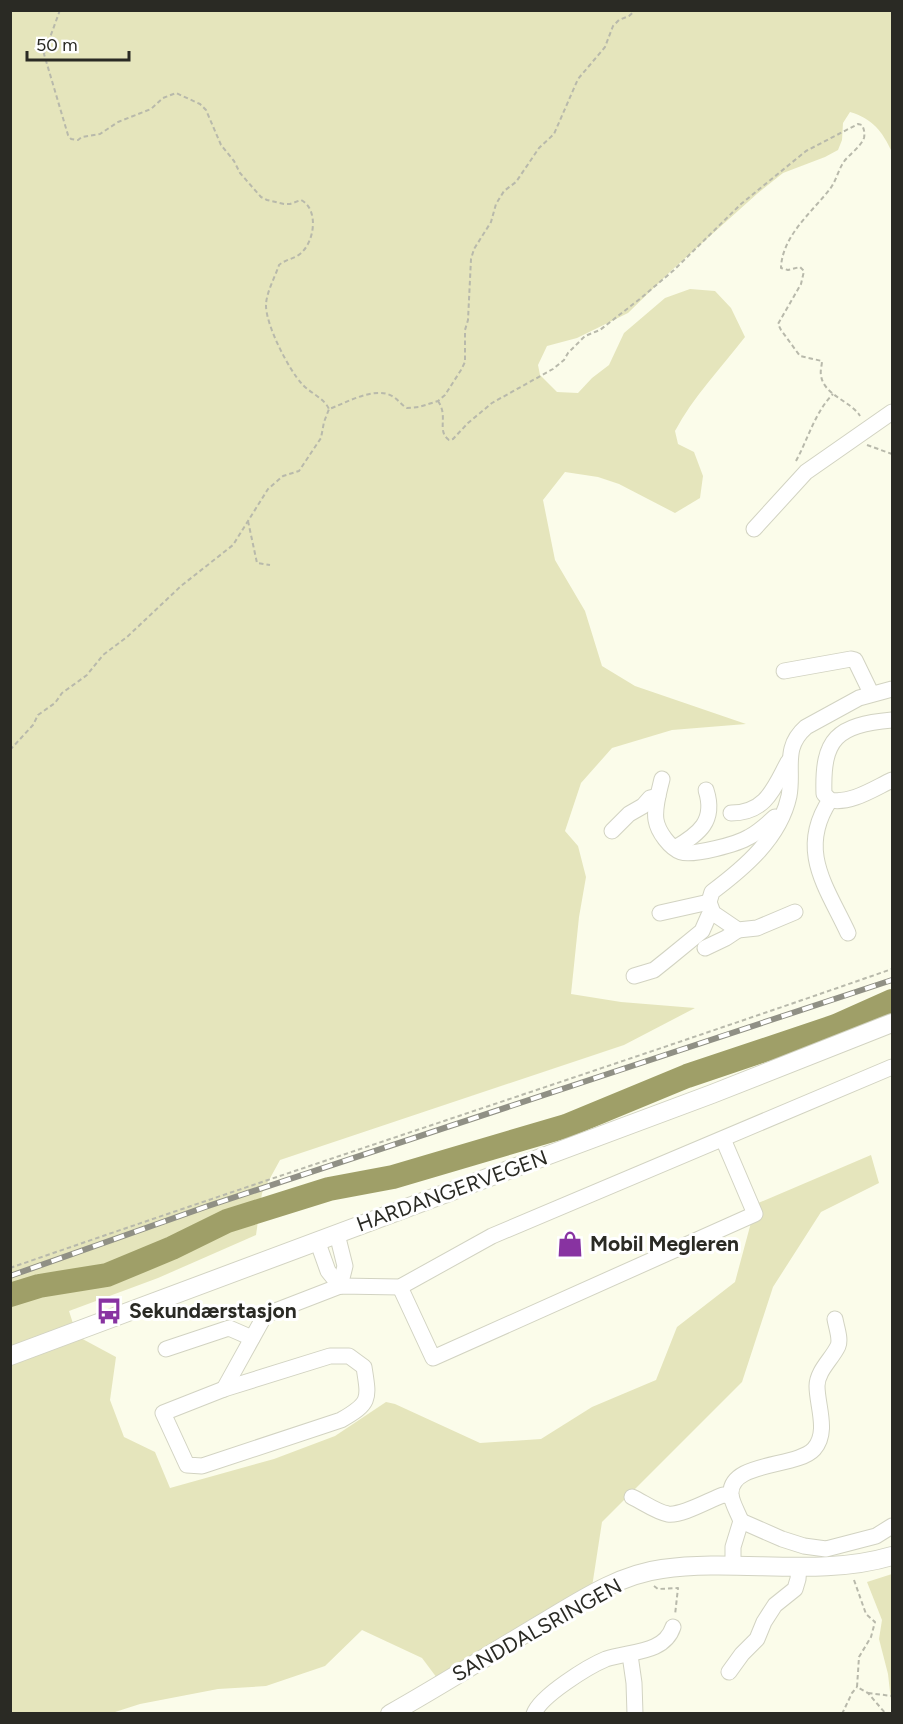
<svg xmlns="http://www.w3.org/2000/svg" width="903" height="1724" font-family="Figtree,sans-serif">
<style>
.green{fill:#e5e5bc}
.lines{fill:none;stroke-linecap:round;stroke-linejoin:round}
.river{stroke:#9f9f68;stroke-width:24}
.minor-casing{stroke:#d2d3c2;stroke-width:17}
.major-casing{stroke:#d2d3c2;stroke-width:20}
.path{stroke:#b8b9ab;stroke-width:2;stroke-dasharray:4.5 3;stroke-linecap:butt}
.minor{stroke:#fff;stroke-width:15}
.major{stroke:#fff;stroke-width:18}
.rail-casing{stroke:#909085;stroke-width:6}
.rail{stroke:#fff;stroke-width:4;stroke-dasharray:11;stroke-linecap:butt}
.labels{text-anchor:middle;stroke-width:6;stroke-linejoin:round;paint-order:stroke}
.street-label{font-size:21px;fill:#2a2a24;stroke:#fff}
.poi-label{font-size:21px;font-weight:bold;fill:#2a2a24;stroke:#fff;text-anchor:start}
</style>
<rect width="100%" height="100%" fill="#fbfcea"/>
<!-- green -->
<g class="green">
<path d="M11,11H892V152C882,131 873,119 850,112L843,123L842,140L838,150L825,157L783,173L758,193L672,270L628,313L577,338L547,346L538,365L540,375L557,392L578,393L592,378L609,365L624,333L665,298L690,289L715,291L731,308L745,337C721,368 693,397 675,431L678,444L694,452L703,476L700,498L675,513L619,484L598,477L565,472L543,500L555,560L585,611L602,666L635,686L746,724L672,730L612,748L581,783L565,831L578,846L586,877L579,917L571,994L621,1002L695,1008L624,1045L280,1160L262,1193L256,1235L158,1278L69,1311L77,1336L116,1357L110,1400L124,1437L155,1452L170,1488L274,1459L335,1436L386,1402L395,1404L480,1443L541,1439L592,1407L656,1380L677,1327L735,1282L756,1204L871,1155L879,1183L821,1212L773,1287L742,1382L602,1522L592,1587L443,1686L422,1658L362,1630L325,1666L266,1686L218,1689L140,1704L112,1713L11,1714Z"/>
<polygon points="892,1574 892,1710 888,1674 879,1639 882,1620 867,1582"/>
</g>
<g class="lines">
<!-- river -->
<polyline class="river" points="10,1295 39,1286 107,1275 172,1248 227,1221 329,1189 393,1177 566,1126 687,1076 836,1026 892,1001"/>
<!-- minor casing -->
<g class="minor-casing">
<g id="minor">
<polyline points="754,529 806,472 892,412"/>
<polyline points="784,671 851,659 855,660 871,693"/>
<path d="M892,720C837,725 822,738 824,794L830,800C851,804 873,789 892,780"/>
<path d="M662,779C659,792 654,807 656,820C658,832 670,848 681,852C693,856 738,844 749,837C759,832 767,824 775,817"/>
<path d="M830,800C797,850 826,886 848,933"/>
<path d="M731,813C766,813 774,788 788,762"/>
<polyline points="612,831 629,814 643,806 650,798 658,796"/>
<path d="M675,848C699,834 716,821 706,790"/>
<path d="M795,912L757,928L738,930L713,913L709,902L712,892C744,868 780,838 789,796C794,769 782,748 806,727L859,698L892,689"/>
<polyline points="660,913 709,902"/>
<polyline points="705,948 726,938 738,930"/>
<polyline points="634,976 654,970 669,958 702,931 709,915 713,913"/>
<polyline points="337,1234 345,1266 340,1286"/>
<polyline points="318,1243 328,1271 340,1286"/>
<polyline points="400,1287 433,1358 755,1214 723,1139"/>
<polyline points="166,1349 229,1328 252,1338"/>
<path d="M330,1356H349L364,1367C369,1399 371,1403 341,1420L202,1466L187,1465L163,1413L224,1389Z"/>
<polyline points="224,1389 265,1315 340,1286 400,1287 492,1236 892,1067"/>
<path d="M632,1497C643,1502 656,1512 668,1514C682,1516 709,1500 723,1495L731,1496"/>
<path d="M741,1521C738,1513 732,1503 731,1495C728,1461 797,1468 814,1449C829,1432 817,1406 817,1386C817,1371 832,1359 838,1346C841,1339 836,1326 835,1319"/>
<polyline points="733,1565 733,1547 741,1521 782,1539 804,1546 826,1549 876,1536 892,1526"/>
<polyline points="630,1655 634,1683 635,1714"/>
<polyline points="729,1672 742,1654 757,1639 764,1622 775,1605 795,1589 798,1579 799,1566"/>
<path d="M534,1714C540,1696 589,1666 606,1659C630,1651 664,1654 673,1627"/>
</g>
</g>
<!-- major casing -->
<g class="major-casing">
<g id="major">
<polyline points="10,1356 712,1094 892,1023"/>
<path d="M390,1714C438,1687 484,1658 531,1630C571,1607 615,1575 662,1569C738,1558 818,1578 892,1556"/>
</g>
</g>
<!-- path -->
<g class="path">
<path d="M60,10L44,54L68,135L71,139L78,140L82,137L100,134L118,122L151,109L163,98L176,93L200,104L206,110L221,145L234,161L240,173L261,197L267,200L284,204H290L301,200C319,209 315,242 300,254C294,259 286,259 279,265C275,277 267,291 266,304C265,324 289,370 302,384C310,393 324,398 329,409"/>
<path d="M438,401C449,417 436,430 449,440L453,439L468,423L492,403L553,369L564,360L568,353L585,336L600,330L641,298L674,270L741,204L806,151L858,124L862,125C864,129 865,133 864,138C860,148 848,155 843,163C838,171 836,181 830,189C812,212 782,236 781,268L788,270L800,267L804,271L801,284L778,324L781,330L800,356L822,361C822,365 820,371 821,375C823,395 851,401 860,416"/>
<polyline points="867,445 892,454"/>
<path d="M796,461C808,439 815,412 833,394"/>
<polyline points="248,521 257,563 270,565"/>
<path d="M10,750L33,725L38,715L55,703L62,693L87,675L103,655L127,637L181,586L233,545L268,489L283,476L299,471L321,438L324,422L329,409C346,403 374,386 392,396C398,399 401,405 407,408L419,407L438,401L445,395L461,370L465,362V330L468,320L471,259L474,249L491,222L496,204L504,191L516,182L539,148L554,134L578,79L605,47L613,26L619,20L629,16L636,10"/>
<path d="M10,1268C304,1166 599,1071 892,969"/>
<polyline points="854,1580 866,1614 875,1622 871,1637 859,1657 857,1687 868,1693 886,1714"/>
<polyline points="654,1586 658,1589 678,1588 675,1615"/>
<polyline points="868,1693 892,1696"/>
<polyline points="842,1714 852,1693 857,1687"/>
</g>
<!-- minor -->
<use href="#minor" class="minor"/>
<!-- major -->
<use href="#major" class="major"/>
<!-- rail casing -->
<g class="rail-casing">
<polyline id="rail" points="10,1276 208,1206 892,980"/>
</g>
<!-- rail -->
<use href="#rail" class="rail"/>
</g>
<!-- icons -->
<defs>
<g id="shop-bare" transform="scale(2.07)"><path d="M-5-2.5h2.3a2.7 3.5 0 0 1 5.4 0H5L5.5 6h-11ZM-1.5-2.5h3a1.5 2.3 0 0 0-3 0Z" fill="#8833a1" stroke="#fff" stroke-width="2.5" paint-order="stroke"/></g>
<g id="bus-bare" transform="scale(2.07)"><path d="M-5-6H5V4H4V6H2V4H-2V6H-4V4H-5ZM-3.5-4V0h7V-4ZM-3.5 1.2v1.5H-2V1.2ZM2 1.2v1.5H3.5V1.2Z" fill="#8833a1" stroke="#fff" stroke-width="2.5" paint-order="stroke"/></g>
</defs>
<g fill-rule="evenodd">
<use href="#shop-bare" x="570" y="1244"/>
<use href="#bus-bare" x="109" y="1311"/>
</g>
<g class="labels">
<!-- street labels -->
<g class="street-label">
<text transform="translate(452 1191) rotate(-20)" y="7">HARDANGERVEGEN</text>
<text transform="translate(537 1630) rotate(-29)" y="7">SANDDALSRINGEN</text>
</g>
<!-- poi labels -->
<g class="poi-label">
<text x="590" y="1251">Mobil Megleren</text>
<text x="129" y="1318">Sekundærstasjon</text>
</g>
</g>
<!-- border -->
<rect width="903" height="1724" fill="none" stroke="#2a2a24" stroke-width="24"/>
<!-- scale -->
<path d="M27 51v9h102v-9" fill="none" stroke="#2a2a24" stroke-width="3"/>
<text x="36" y="51" font-size="18" fill="#2a2a24" stroke="#ffffff" stroke-width="4.5" paint-order="stroke">50 m</text>
</svg>
